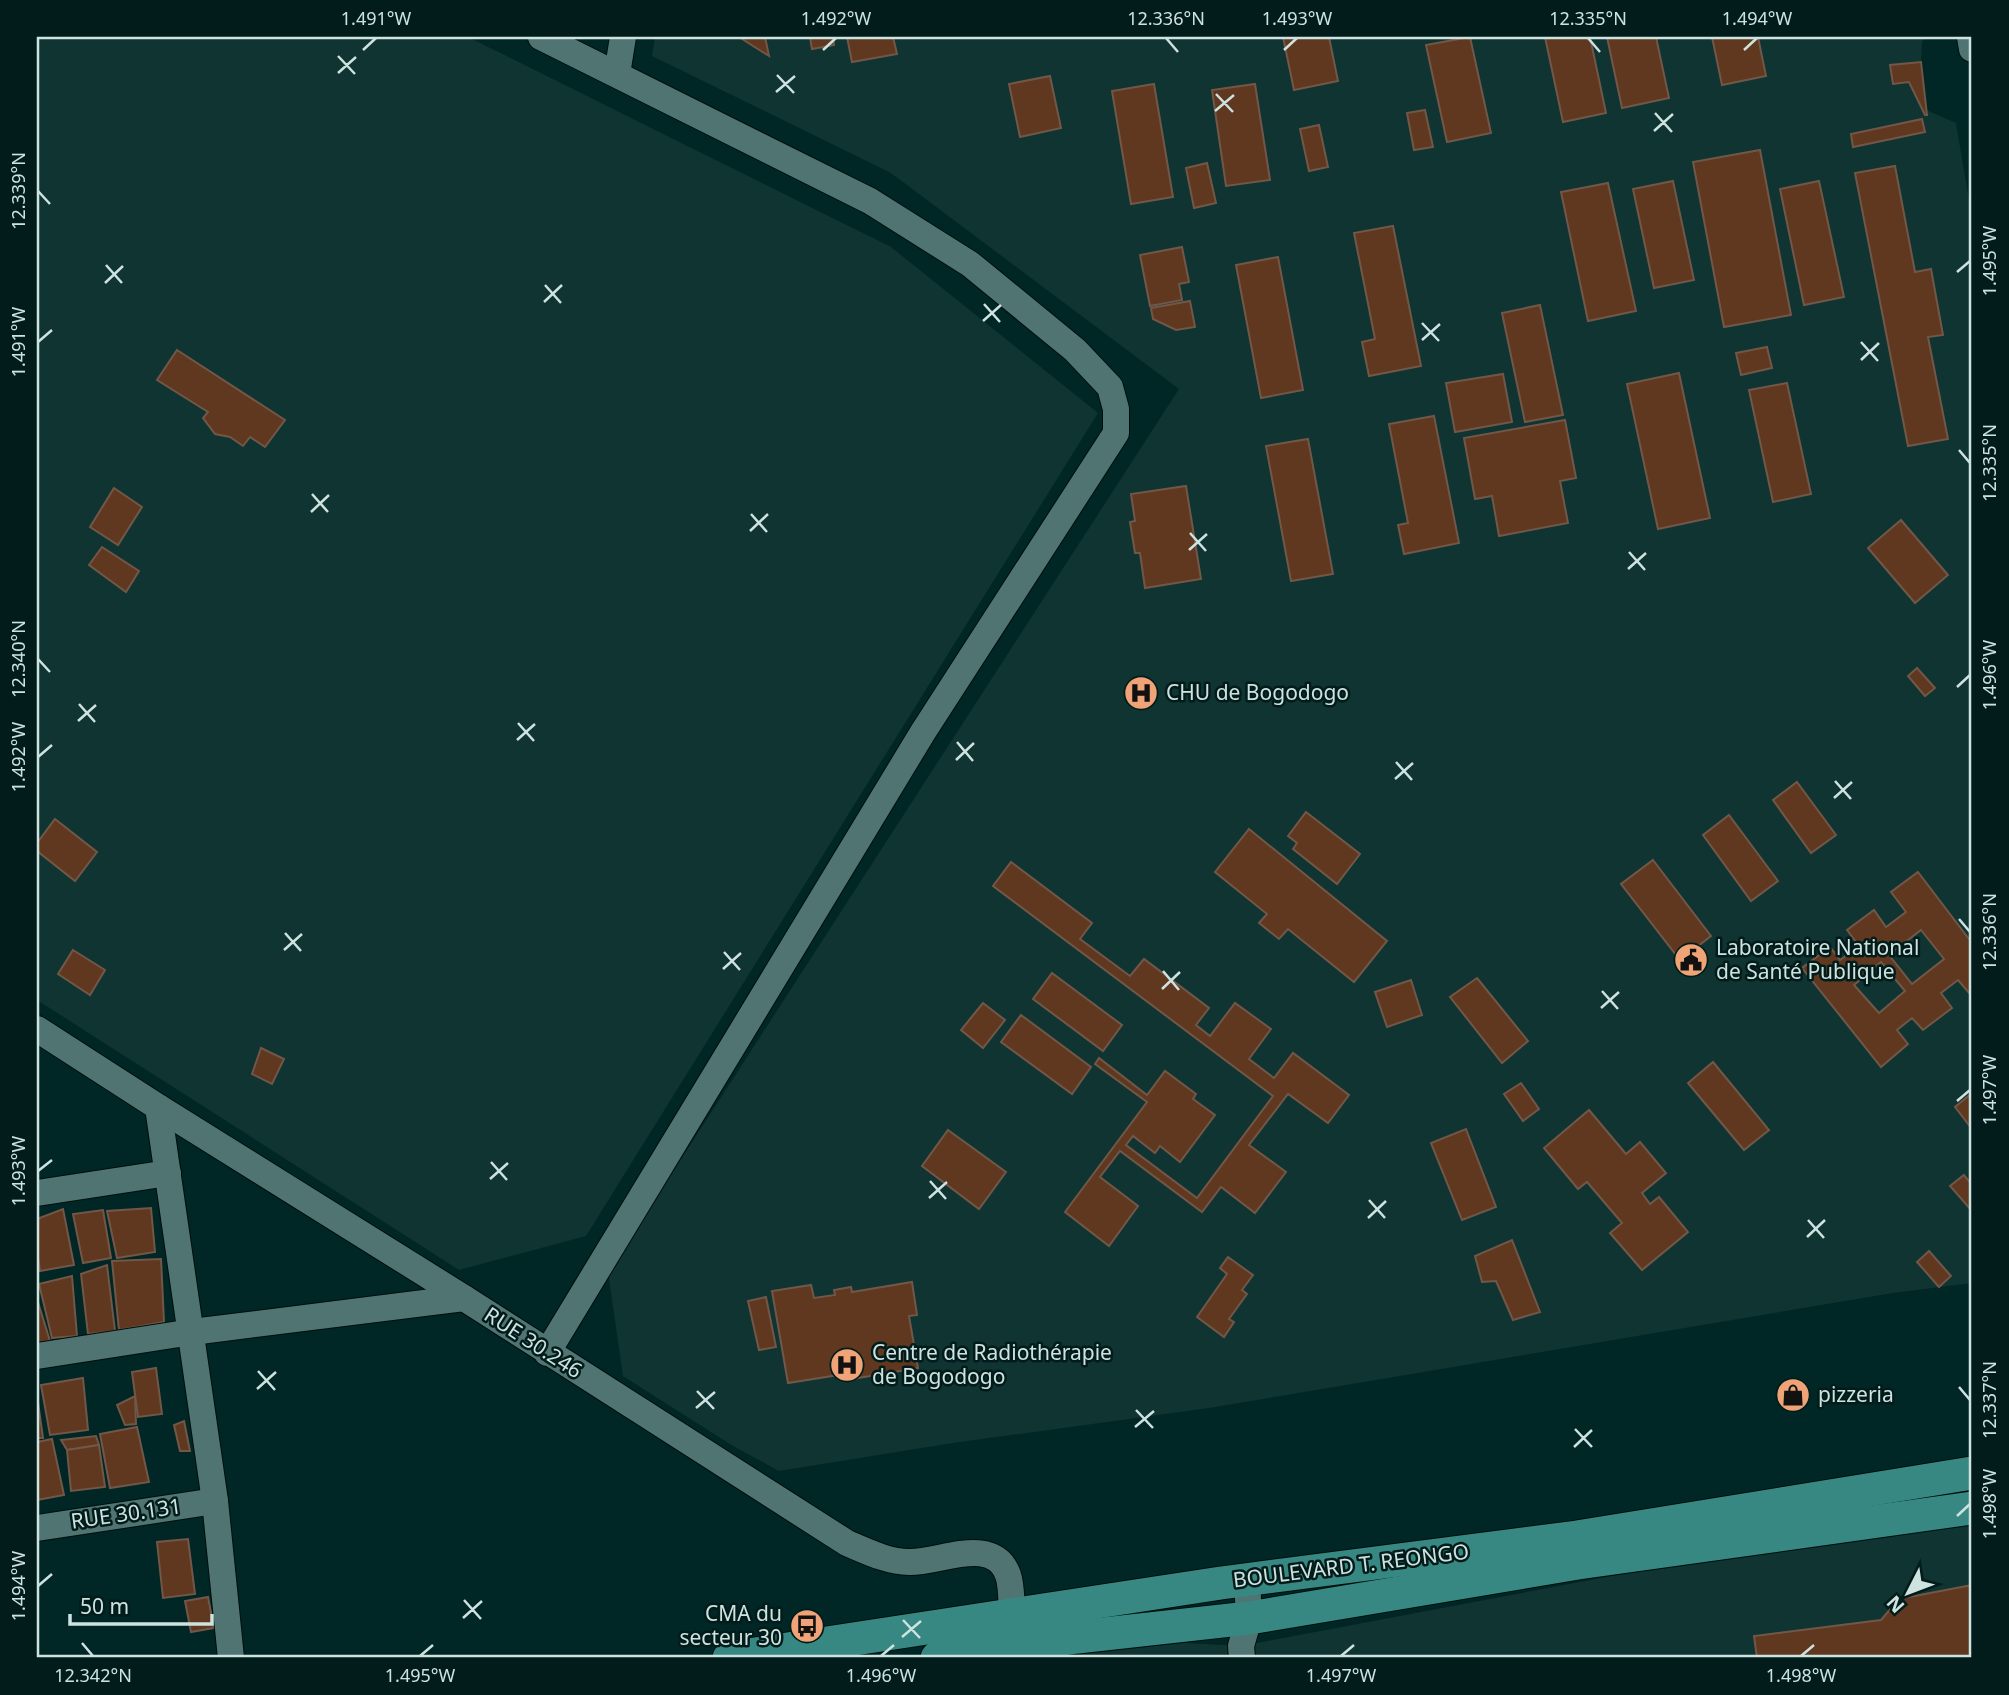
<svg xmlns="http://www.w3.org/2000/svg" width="2009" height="1695" font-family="'Noto Sans',sans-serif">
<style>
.built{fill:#0f3432}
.building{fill:#5f381f;stroke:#715748;stroke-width:2;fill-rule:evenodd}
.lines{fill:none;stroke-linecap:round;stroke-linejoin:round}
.minor-casing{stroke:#000f0d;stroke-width:28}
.major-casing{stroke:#000f0d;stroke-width:35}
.minor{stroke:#4f7471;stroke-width:26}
.major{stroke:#378882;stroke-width:33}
.ticks{fill:none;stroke:#cee2e0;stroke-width:2.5}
.labels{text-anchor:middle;stroke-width:5;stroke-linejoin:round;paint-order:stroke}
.poi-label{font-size:21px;fill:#cee2e0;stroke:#011c1a;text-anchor:start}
.street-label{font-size:21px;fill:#cee2e0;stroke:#011c1a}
.neatline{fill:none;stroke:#cee2e0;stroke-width:2.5}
.ticks-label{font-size:18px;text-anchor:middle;fill:#cee2e0}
</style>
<rect width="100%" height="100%" fill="#002725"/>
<!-- built -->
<g class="built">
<polygon points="37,37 468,37 891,247 1098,413 586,1236 459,1270 37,1000"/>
<polygon points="655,37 1926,37 1922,42 1921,62 1926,110 1956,123 1972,218 1972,1283 1893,1293 1209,1408 953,1443 779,1471 733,1446 623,1376 608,1272 1179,389 891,173 652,56"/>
<polygon points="1972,1508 1972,1658 937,1658 1077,1637 1241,1646"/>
</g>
<!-- building -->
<g class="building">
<polygon points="739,37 765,37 769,56"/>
<polygon points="810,37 833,37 834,45 812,49"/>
<polygon points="847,37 893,37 897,54 852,62"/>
<polygon points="1283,37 1329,37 1338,81 1294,90"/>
<polygon points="1470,37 1491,133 1447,142 1426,45"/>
<polygon points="1545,37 1590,37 1606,113 1563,122"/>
<polygon points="1607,37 1656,37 1669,98 1622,108"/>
<polygon points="1712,37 1758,37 1766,76 1722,85"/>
<polygon points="1921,62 1927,115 1925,115 1909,82 1893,84 1890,65"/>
<polygon points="1050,76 1061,128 1020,137 1009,84"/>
<polygon points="1154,84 1173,197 1131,204 1112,91"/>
<polygon points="1255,84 1270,180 1226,186 1212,90"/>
<polygon points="1425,110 1433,147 1414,150 1407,113"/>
<polygon points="1922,119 1925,132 1853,147 1851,134"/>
<polygon points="1319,125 1328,167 1309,171 1300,129"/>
<polygon points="1760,150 1791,315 1724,327 1693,162"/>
<polygon points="1207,163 1216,203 1194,208 1186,168"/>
<polygon points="1895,166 1915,272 1931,269 1943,335 1928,337 1948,439 1908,446 1855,173"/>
<polygon points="1673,181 1694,280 1654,288 1633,189"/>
<polygon points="1819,181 1844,297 1804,305 1780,189"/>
<polygon points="1608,183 1636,311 1588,321 1561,192"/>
<polygon points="1393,226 1421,366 1369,376 1362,342 1375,339 1354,233"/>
<polygon points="1182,247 1189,282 1179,284 1182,300 1150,306 1140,255"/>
<polygon points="1278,257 1303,390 1261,398 1236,265"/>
<polygon points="1190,301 1195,327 1176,330 1153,319 1151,308"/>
<polygon points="1540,305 1563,415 1525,422 1502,313"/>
<polygon points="1767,347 1772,368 1741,375 1736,353"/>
<polygon points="177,350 285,420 265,447 250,437 243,446 230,437 215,434 203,418 208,412 157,380"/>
<polygon points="1679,373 1710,518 1658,529 1627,384"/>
<polygon points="1503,374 1512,422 1455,432 1446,383"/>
<polygon points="1787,383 1811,494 1773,502 1749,390"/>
<polygon points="1434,416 1459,543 1404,554 1398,525 1408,523 1389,424"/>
<polygon points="1565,420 1576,478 1560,481 1568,523 1499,536 1492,496 1475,499 1464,438"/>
<polygon points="1308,439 1333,574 1291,581 1266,446"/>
<polygon points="1186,486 1201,579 1145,588 1140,553 1135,553 1130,522 1135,521 1131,494"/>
<polygon points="114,488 142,507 118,545 90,527"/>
<polygon points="1901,520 1948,575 1915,603 1868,548"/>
<polygon points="102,547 139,571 126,592 89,565"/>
<polygon points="1917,668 1935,688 1925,696 1908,676"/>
<polygon points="1797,782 1836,835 1811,853 1773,800"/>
<polygon points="1306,812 1360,854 1337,884 1293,849 1297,843 1288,836"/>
<polygon points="1729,815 1778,881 1751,901 1703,835"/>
<polygon points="55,819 97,852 75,881 37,851 37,843"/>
<polygon points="1249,829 1387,941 1354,982 1288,929 1279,939 1259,923 1267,914 1215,872"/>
<polygon points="1653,860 1711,936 1680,960 1621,884"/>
<polygon points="1011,862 1092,923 1080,939 1130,976 1144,959 1209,1008 1196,1025 1210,1036 1235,1003 1271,1029 1249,1059 1274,1078 1293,1053 1349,1095 1328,1123 1288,1094 1249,1145 1286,1172 1255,1213 1221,1187 1202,1212 1120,1151 1100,1177 1138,1206 1109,1246 1065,1212 1147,1102 1095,1064 1099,1058 1147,1095 1165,1071 1196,1094 1193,1099 1215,1115 1180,1162 1160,1146 1155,1153 1133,1136 1126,1145 1197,1198 1273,1096 993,886"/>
<path d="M1918,872L1972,943V993L1970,994L1958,980L1941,993L1952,1008L1923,1030L1912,1018L1897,1030L1908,1044L1881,1067L1802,968L1830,947L1840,960L1859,946L1847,930L1874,910L1886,927L1906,912L1891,892ZM1921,930L1944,959L1912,984L1889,955ZM1881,962L1905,991L1879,1013L1854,985Z"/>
<polygon points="73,950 105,970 90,995 58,974"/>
<polygon points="1052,973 1122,1025 1103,1051 1033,999"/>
<polygon points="1477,978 1528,1041 1502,1063 1450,997"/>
<polygon points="1411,980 1422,1015 1387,1027 1375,992"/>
<polygon points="983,1003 1005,1020 983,1048 961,1030"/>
<polygon points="1021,1015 1091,1067 1072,1094 1001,1042"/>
<polygon points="261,1048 284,1059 272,1084 252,1074"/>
<polygon points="1713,1062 1769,1130 1744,1150 1688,1083"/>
<polygon points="1521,1083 1539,1109 1523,1121 1504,1094"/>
<polygon points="1972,1093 1972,1129 1955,1107"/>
<polygon points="1589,1110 1626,1154 1640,1142 1666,1173 1642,1193 1650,1204 1659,1197 1688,1232 1642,1270 1610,1233 1622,1223 1587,1182 1578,1189 1544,1148"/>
<polygon points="1466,1129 1496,1207 1462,1220 1431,1143"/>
<polygon points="948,1130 1006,1172 979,1209 922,1166"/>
<polygon points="1964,1175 1972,1185 1972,1211 1950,1186"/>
<polygon points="151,1208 155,1252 117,1258 107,1211"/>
<polygon points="63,1209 74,1265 40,1271 37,1250 37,1219"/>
<polygon points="103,1210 111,1258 83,1263 73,1214"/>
<polygon points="1512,1240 1540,1312 1513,1320 1496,1281 1482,1282 1475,1256"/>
<polygon points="1929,1251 1951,1276 1939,1287 1917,1262"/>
<polygon points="1228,1257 1253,1275 1242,1290 1247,1294 1229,1319 1234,1322 1224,1337 1197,1317 1227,1274 1220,1268"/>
<polygon points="161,1259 164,1322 119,1330 112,1261"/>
<polygon points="107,1265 115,1331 88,1334 81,1274"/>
<polygon points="72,1276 77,1336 52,1338 39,1284"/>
<polygon points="912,1282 917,1315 909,1316 918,1368 846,1380 845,1374 788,1383 772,1291 811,1285 814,1298 835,1295 834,1290 851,1287 852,1292"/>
<polygon points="766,1297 776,1347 759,1350 748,1301"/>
<polygon points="37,1299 50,1341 37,1344"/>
<polygon points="156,1368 162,1414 138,1417 132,1372"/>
<polygon points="83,1378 88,1430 50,1435 41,1385"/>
<polygon points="37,1395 43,1438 37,1438"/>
<polygon points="135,1396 136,1424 125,1425 117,1405"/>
<polygon points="184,1421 190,1451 180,1451 174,1425"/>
<polygon points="137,1427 149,1482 110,1488 100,1434"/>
<polygon points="96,1436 99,1445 67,1450 61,1440"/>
<polygon points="52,1439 64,1495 37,1500 37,1442"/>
<polygon points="99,1445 105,1487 71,1491 67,1450"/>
<polygon points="188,1539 195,1594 163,1598 157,1542"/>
<polygon points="1972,1585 1972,1658 1757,1658 1754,1636 1881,1620 1899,1599"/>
<polygon points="208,1597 214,1628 191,1632 185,1601"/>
</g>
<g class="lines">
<!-- minor casing -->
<g class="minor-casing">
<g id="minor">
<polyline points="541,37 870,201 970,264 1075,350 1110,387 1116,409 1116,433 923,732 547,1353"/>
<polyline points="1970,37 1972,49"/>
<polyline points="617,74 623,37"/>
<path d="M37,1029L158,1107L464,1298L847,1543C866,1551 888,1562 909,1562C940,1563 993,1534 1008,1575C1012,1586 1011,1602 1012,1614"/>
<polyline points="158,1107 215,1501 231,1658"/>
<polyline points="37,1193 168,1173"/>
<polyline points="37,1356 192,1332 464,1298"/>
<polyline points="37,1528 215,1501"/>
<polyline points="1242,1658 1241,1646 1249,1618 1247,1580"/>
</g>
</g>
<!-- major casing -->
<g class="major-casing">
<g id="major">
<polyline points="729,1658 1221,1583 1577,1537 1972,1473"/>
<polyline points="937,1658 1077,1637 1249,1618 1578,1563 1972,1508"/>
</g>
</g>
<!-- minor -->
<use href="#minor" class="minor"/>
<!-- major -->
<use href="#major" class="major"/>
</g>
<!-- ticks -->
<path class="ticks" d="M1166,38L1178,52M1588,38L1600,52M363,50L376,38M823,50L836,38M1284,50L1297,38M1744,50L1757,38M338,56L355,74M338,73L356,57M777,75L794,93M776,92L795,76M1216,94L1233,112M1215,111L1234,95M1655,113L1672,132M1654,131L1673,114M38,191L50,204M106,265L122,283M1957,272L1970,261M105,283L123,266M545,285L561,303M544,302L562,285M984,304L1000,322M983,321L1001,305M1422,323L1439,341M1422,340L1440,324M38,342L52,330M1861,342L1878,361M1861,360L1879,343M1959,450L1970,463M312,494L328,512M311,512L329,495M751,514L767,532M750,531L768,514M1190,533L1206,551M1189,550L1207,534M1629,552L1645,570M1628,569L1646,553M38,659L50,672M1957,687L1970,675M79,704L95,722M78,721L96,705M518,723L534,741M517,740L535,724M957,742L973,761M38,757L52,745M956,760L974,743M1396,762L1412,780M1395,779L1413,763M1835,781L1851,799M1834,798L1852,782M1959,919L1970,932M285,933L301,951M284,950L302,934M724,952L740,970M723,969L741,953M1163,971L1179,990M1162,989L1180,972M1602,991L1618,1009M1601,1008L1619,992M1957,1101L1970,1090M491,1162L507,1180M38,1171L52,1160M490,1179L508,1163M930,1181L946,1199M929,1198L947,1182M1369,1200L1385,1218M1368,1218L1386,1201M1808,1220L1824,1238M1807,1237L1825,1220M258,1371L275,1390M1959,1387L1970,1400M257,1389L276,1372M697,1391L714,1409M696,1408L715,1392M1136,1410L1153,1428M1135,1427L1154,1411M1575,1429L1592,1447M1574,1447L1592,1430M1957,1516L1970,1504M38,1586L52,1574M464,1600L481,1619M463,1618L482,1601M903,1620L920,1638M902,1637L921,1621M82,1643L93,1656M420,1656L433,1645M881,1656L894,1645M1341,1656L1354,1645M1801,1656L1814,1645"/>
<!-- icons -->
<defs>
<g id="hospital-disc" transform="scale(1.75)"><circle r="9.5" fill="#efa376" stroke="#011c1a"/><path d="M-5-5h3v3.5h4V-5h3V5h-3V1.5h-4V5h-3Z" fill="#111"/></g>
<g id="civic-disc" transform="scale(1.75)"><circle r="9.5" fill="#efa376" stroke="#011c1a"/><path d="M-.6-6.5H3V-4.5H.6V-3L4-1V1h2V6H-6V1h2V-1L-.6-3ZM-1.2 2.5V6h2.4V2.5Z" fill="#111"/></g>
<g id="shop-disc" transform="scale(1.75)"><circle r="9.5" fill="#efa376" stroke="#011c1a"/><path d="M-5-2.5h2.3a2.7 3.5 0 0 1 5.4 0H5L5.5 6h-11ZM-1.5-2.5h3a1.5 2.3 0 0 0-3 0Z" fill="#111"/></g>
<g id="bus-disc" transform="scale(1.75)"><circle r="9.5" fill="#efa376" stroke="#011c1a"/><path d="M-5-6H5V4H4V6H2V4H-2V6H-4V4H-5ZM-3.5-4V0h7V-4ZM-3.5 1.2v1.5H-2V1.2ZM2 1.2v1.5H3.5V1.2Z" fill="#111"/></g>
</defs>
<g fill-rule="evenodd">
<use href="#hospital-disc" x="1141" y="693"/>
<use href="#civic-disc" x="1691" y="960"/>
<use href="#hospital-disc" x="847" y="1365"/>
<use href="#shop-disc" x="1793" y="1395"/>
<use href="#bus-disc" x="807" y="1626"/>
</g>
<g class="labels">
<!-- poi labels -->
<g class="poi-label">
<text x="1166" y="700">CHU de Bogodogo</text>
<text x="1716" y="955">Laboratoire National<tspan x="1716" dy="24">de Santé Publique</tspan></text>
<text x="872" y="1360">Centre de Radiothérapie<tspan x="872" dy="24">de Bogodogo</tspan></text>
<text x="1818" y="1402">pizzeria</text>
<text x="782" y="1621" text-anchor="end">CMA du<tspan x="782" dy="24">secteur 30</tspan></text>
</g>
<!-- street labels -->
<g class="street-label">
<text transform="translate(533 1343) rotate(33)" y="7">RUE 30.246</text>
<text transform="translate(126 1514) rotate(-8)" y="7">RUE 30.131</text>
<text transform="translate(1351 1566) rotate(-7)" y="7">BOULEVARD T. REONGO</text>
</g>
</g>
<!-- border -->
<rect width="2009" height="1695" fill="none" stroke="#011c1a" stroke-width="77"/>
<!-- north arrow -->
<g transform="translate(1908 1593) rotate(228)" stroke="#011c1a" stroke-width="5" paint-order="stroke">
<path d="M0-5L12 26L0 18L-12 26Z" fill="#cee2e0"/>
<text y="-10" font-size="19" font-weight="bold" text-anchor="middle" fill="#cee2e0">N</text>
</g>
<!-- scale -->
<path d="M70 1614v10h142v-10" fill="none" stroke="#cee2e0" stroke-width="3.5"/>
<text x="80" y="1614" font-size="21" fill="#cee2e0" stroke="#011c1a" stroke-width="5" paint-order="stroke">50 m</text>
<rect x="38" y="38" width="1932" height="1618" class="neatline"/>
<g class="ticks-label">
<text x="376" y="25">1.491°W</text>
<text x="836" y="25">1.492°W</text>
<text x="1166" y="25">12.336°N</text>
<text x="1297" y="25">1.493°W</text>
<text x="1588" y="25">12.335°N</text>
<text x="1757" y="25">1.494°W</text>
<text transform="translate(19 191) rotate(-90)" y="6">12.339°N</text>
<text transform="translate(1990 261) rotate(-90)" y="6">1.495°W</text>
<text transform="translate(19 342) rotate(-90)" y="6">1.491°W</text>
<text transform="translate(1990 463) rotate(-90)" y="6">12.335°N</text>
<text transform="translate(19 659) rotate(-90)" y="6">12.340°N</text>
<text transform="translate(1990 675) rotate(-90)" y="6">1.496°W</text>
<text transform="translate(19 757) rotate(-90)" y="6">1.492°W</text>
<text transform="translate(1990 932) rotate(-90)" y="6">12.336°N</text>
<text transform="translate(1990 1090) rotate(-90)" y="6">1.497°W</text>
<text transform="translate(19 1171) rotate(-90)" y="6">1.493°W</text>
<text transform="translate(1990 1400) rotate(-90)" y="6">12.337°N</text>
<text transform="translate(1990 1504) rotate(-90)" y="6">1.498°W</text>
<text transform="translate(19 1586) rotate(-90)" y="6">1.494°W</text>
<text x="93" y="1682">12.342°N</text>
<text x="420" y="1682">1.495°W</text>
<text x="881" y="1682">1.496°W</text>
<text x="1341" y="1682">1.497°W</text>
<text x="1801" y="1682">1.498°W</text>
</g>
</svg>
